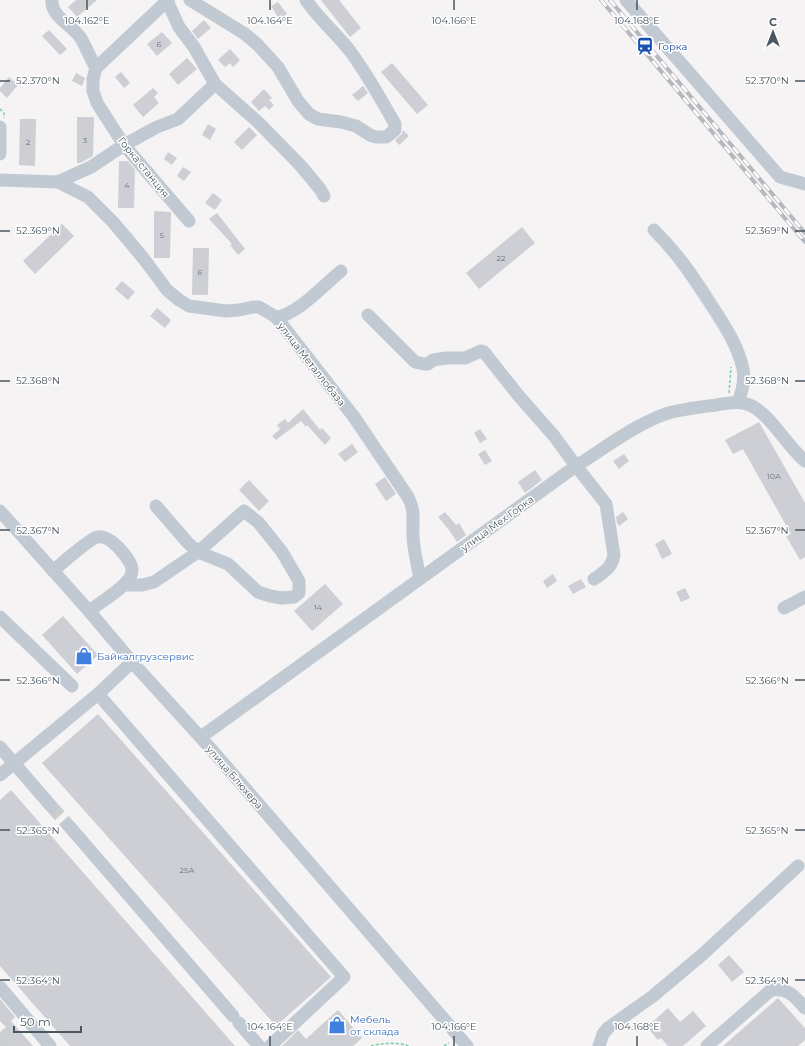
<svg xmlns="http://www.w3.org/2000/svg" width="805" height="1046" font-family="Montserrat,sans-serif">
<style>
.building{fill:#cdcfd5}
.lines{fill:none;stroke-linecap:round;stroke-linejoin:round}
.minor-tunnel{stroke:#caccce;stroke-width:13;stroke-dasharray:13 6;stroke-linecap:butt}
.path{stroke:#7ad0a6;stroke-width:1.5;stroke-dasharray:3 2;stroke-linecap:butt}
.minor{stroke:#c1cad2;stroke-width:13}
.rail-casing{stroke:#b5b8bd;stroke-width:4}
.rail{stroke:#fff;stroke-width:2.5;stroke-dasharray:8;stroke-linecap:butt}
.ticks{fill:none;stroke:#4a5661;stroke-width:1.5}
.labels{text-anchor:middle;stroke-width:3;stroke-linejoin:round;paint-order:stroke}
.number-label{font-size:8px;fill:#6b747e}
.transit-label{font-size:10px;fill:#164399;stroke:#fff;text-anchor:start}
.street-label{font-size:10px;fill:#4a5661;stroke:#fff}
.shop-label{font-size:10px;fill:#366cbe;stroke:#fff;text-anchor:start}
.ticks-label{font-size:10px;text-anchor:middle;fill:#4a5661;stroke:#fff;stroke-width:3;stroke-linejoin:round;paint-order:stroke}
</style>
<rect width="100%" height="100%" fill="#f5f3f3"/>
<!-- building -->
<g class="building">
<polygon points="76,0 97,0 77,17 68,7"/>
<polygon points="321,0 339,0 361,28 350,37"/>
<polygon points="278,2 287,14 279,19 271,6"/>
<polygon points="204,20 211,28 198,39 192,31"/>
<polygon points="49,30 67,49 60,55 42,36"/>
<polygon points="162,32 172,43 157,56 147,44"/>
<polygon points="230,49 240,60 233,67 230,63 225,67 218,60"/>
<polygon points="187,58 197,69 178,85 169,74"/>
<polygon points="392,63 428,105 417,114 381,72"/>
<polygon points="121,72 130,83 124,88 115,77"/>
<polygon points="76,73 85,78 82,86 72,81"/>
<polygon points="9,77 18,85 7,98 0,91 0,88"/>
<polygon points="363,86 368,93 358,101 352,95"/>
<polygon points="153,88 158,93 154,97 159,103 143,117 133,105"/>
<polygon points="264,89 272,98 269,100 274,105 269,110 265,106 259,111 251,102"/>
<polygon points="77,117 94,117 93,156 80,163 77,163"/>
<polygon points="20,119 36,119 35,166 19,165"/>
<polygon points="208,124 216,129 210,140 202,135"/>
<polygon points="249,127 257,135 242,150 234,142"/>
<polygon points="403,130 409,136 399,145 395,140 402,134"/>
<polygon points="168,152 177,158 172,165 164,159"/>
<polygon points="119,161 128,161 135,170 134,208 118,208"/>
<polygon points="183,167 191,172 184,181 177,176"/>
<polygon points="213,193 222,200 215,210 205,203"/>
<polygon points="154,211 171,212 170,258 154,258"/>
<polygon points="217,213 245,249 238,255 230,245 232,244 209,219"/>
<polygon points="62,224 74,236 35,274 23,261"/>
<polygon points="522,227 535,243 479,289 466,273"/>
<polygon points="193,248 209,248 208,295 192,295"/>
<polygon points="122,281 135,292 128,300 115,289"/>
<polygon points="157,308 171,320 165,328 150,316"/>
<polygon points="303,409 320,430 322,428 331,438 325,445 307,425 306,427 301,421 276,440 272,436 280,429 277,425 285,419 288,423"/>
<polygon points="759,422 805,503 805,557 800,560 786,536 791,534 743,449 733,454 725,440"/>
<polygon points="480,429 487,439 480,443 474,433"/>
<polygon points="352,444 358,452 345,462 338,454"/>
<polygon points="485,450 492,461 485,465 478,454"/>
<polygon points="624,454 629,461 619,469 613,461"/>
<polygon points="535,470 542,480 525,493 518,482"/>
<polygon points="385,477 396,494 386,501 375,484"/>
<polygon points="249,480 269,501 259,511 239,490"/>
<polygon points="445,512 456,525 459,523 466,535 457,542 449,530 438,517"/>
<polygon points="623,512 628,519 619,526 617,523 616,517"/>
<polygon points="664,539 672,554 662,559 655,544"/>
<polygon points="553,574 557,581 547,588 543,581"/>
<polygon points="581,579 586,587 573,594 568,586"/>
<polygon points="325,584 343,604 312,631 294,611"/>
<polygon points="685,588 690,598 681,602 676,592"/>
<polygon points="63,616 98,655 77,674 42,635"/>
<polygon points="98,714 331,977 276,1026 42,763"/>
<polygon points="11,790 235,1046 70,1046 0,966 0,800"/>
<polygon points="729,955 744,972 732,982 718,965"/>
<polygon points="778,998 805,1028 805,1040 798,1046 723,1046"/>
<polygon points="0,999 15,1017 11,1021 33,1046 0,1046 0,1032 6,1027 0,1021"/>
<polygon points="668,1008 680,1022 693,1011 706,1026 683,1046 668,1046 661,1038 658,1040 647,1027"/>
<polygon points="338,1010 362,1038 353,1046 282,1046 298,1030 306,1039"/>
</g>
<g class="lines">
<!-- minor-tunnel -->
<g class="minor-tunnel">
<polyline points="51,806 69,826"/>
<polyline points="0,1041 4,1046"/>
</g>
<!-- path -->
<g class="path">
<polyline points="0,109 4,113 4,118"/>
<polyline points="729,393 731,367"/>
<path d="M371,1046C381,1043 399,1042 409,1046"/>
<polyline points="444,1046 449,1043"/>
</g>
<!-- minor -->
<g class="minor">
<path d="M52,0C51,17 71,24 80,37C86,46 90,58 96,68"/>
<polyline points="168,0 96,68 93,79 93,91 97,103 124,145 189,221"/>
<polyline points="168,0 169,5 179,27 194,47 215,84 259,123 301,166 320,189 324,196"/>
<path d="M190,0L245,34L258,45L278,67L298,101L309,114L318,119L341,122L356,126L370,135L376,137H386L395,130V124C381,99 367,74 350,51C336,33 319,19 306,0"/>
<polyline points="626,0 780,177 805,184"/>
<polyline points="0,127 0,154"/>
<path d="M0,180L58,182L88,197L113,222L144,259L167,290L179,300L189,306L226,311L239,310L253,307H259L276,317L354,417L408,497C416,512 412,521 413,537C414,551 417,564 420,578"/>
<polyline points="58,182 91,167 124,145 157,127 178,119 215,84"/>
<path d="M654,230C678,254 692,275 710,303C723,323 738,345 743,369C745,380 742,392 738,402"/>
<path d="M368,315L415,362L424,364H428L433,360L446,358H465L481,351L484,352L518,395L554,436L576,466L606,504L614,555C612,568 604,572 594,579"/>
<path d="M276,317C296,316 325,284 341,271"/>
<polyline points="0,511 89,611 132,662 212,750 467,1046"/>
<path d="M53,571C61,564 90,539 97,537C105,535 113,542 118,547C123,553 132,562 132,570C133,584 99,603 89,611"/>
<polyline points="125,585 142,585 154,582 198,552 244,511 259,523 282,552 299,581 299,593 294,597 282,598 270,596 258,592 228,564 198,552 188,543 156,506"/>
<polyline points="784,608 805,597"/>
<polyline points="0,617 72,686"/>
<polyline points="98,694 344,977 270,1046"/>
<path d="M201,737L576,466C605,448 633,426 665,414C681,409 700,407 716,405C729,403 740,400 752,406C772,417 787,446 805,461"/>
<polyline points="0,747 51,806"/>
<polyline points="0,775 98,694 132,662"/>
<polyline points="69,826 233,1016"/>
<polyline points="0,987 50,1046"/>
<polyline points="239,1023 259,1046"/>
<polyline points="599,1046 603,1034 608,1028 653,996 703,954 798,866"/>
<path d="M707,1046L771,990C789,988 794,996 805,1008"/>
</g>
<!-- rail casing -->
<g class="rail-casing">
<g id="rail">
<polyline points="601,0 805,242"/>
<polyline points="610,0 805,233"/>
</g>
</g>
<!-- rail -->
<use href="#rail" class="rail"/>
</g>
<!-- ticks -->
<path class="ticks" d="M87,0V10M270,0V10M454,0V10M637,0V10M0,81H10M795,81H805M0,231H10M795,231H805M0,381H10M795,381H805M0,530H10M795,530H805M0,680H10M795,680H805M0,830H10M795,830H805M0,980H10M795,980H805M270,1036V1046M454,1036V1046M637,1036V1046"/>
<!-- icons -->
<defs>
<g id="station-bare" transform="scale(1.38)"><path d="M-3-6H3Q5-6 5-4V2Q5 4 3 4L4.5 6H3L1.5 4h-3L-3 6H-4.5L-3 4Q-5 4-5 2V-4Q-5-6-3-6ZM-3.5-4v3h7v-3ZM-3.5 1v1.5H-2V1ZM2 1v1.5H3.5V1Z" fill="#1a4fb4" stroke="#fff" stroke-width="2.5" paint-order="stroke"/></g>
<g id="shop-bare" transform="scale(1.38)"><path d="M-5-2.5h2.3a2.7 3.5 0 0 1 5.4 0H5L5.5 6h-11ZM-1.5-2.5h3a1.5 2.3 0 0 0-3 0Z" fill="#3f7fe0" stroke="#fff" stroke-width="2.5" paint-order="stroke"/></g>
</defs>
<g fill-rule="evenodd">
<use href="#station-bare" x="645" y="46"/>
<use href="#shop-bare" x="84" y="656"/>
<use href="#shop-bare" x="337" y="1025"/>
</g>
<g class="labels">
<!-- number labels -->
<g class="number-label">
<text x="159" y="47">6</text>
<text x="85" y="143">3</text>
<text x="28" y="145">2</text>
<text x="127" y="188">4</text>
<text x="162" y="238">5</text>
<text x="501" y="261">22</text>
<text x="200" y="275">6</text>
<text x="774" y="479">10А</text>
<text x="318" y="610">14</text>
<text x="187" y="873">25А</text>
</g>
<!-- transit labels -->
<g class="transit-label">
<text x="658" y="50">Горка</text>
</g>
<!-- street labels -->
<g class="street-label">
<text transform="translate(144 167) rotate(51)" y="4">Горка станция</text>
<text transform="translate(312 364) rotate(52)" y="4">улица Металлобаза</text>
<text transform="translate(497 523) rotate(-36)" y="4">улица Мех Горка</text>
<text transform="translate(235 777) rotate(49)" y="4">улица Блюхера</text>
</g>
<!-- shop labels -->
<g class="shop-label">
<text x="97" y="660">Байкалгрузсервис</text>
<text x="350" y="1023">Мебель<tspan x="350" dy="12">от склада</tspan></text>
</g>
</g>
<g class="ticks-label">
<text x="87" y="24">104.162°E</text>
<text x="270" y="24">104.164°E</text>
<text x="454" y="24">104.166°E</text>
<text x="637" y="24">104.168°E</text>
<text x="38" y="84">52.370°N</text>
<text x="767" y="84">52.370°N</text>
<text x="38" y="234">52.369°N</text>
<text x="767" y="234">52.369°N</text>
<text x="38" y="384">52.368°N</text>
<text x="767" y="384">52.368°N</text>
<text x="38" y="534">52.367°N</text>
<text x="767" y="534">52.367°N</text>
<text x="38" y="684">52.366°N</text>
<text x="767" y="684">52.366°N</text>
<text x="38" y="834">52.365°N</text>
<text x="767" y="834">52.365°N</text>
<text x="38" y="984">52.364°N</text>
<text x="767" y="984">52.364°N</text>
<text x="270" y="1030">104.164°E</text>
<text x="454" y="1030">104.166°E</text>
<text x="637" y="1030">104.168°E</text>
</g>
<!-- north arrow -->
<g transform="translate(773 32)" stroke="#ffffff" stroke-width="3" paint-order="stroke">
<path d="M0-3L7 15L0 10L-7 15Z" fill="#4a5661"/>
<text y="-6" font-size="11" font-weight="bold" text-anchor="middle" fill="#4a5661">С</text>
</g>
<!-- scale -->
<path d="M14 1026v6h67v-6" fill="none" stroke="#4a5661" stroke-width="2"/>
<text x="20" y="1026" font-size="12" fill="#4a5661" stroke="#ffffff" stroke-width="3" paint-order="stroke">50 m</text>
</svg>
